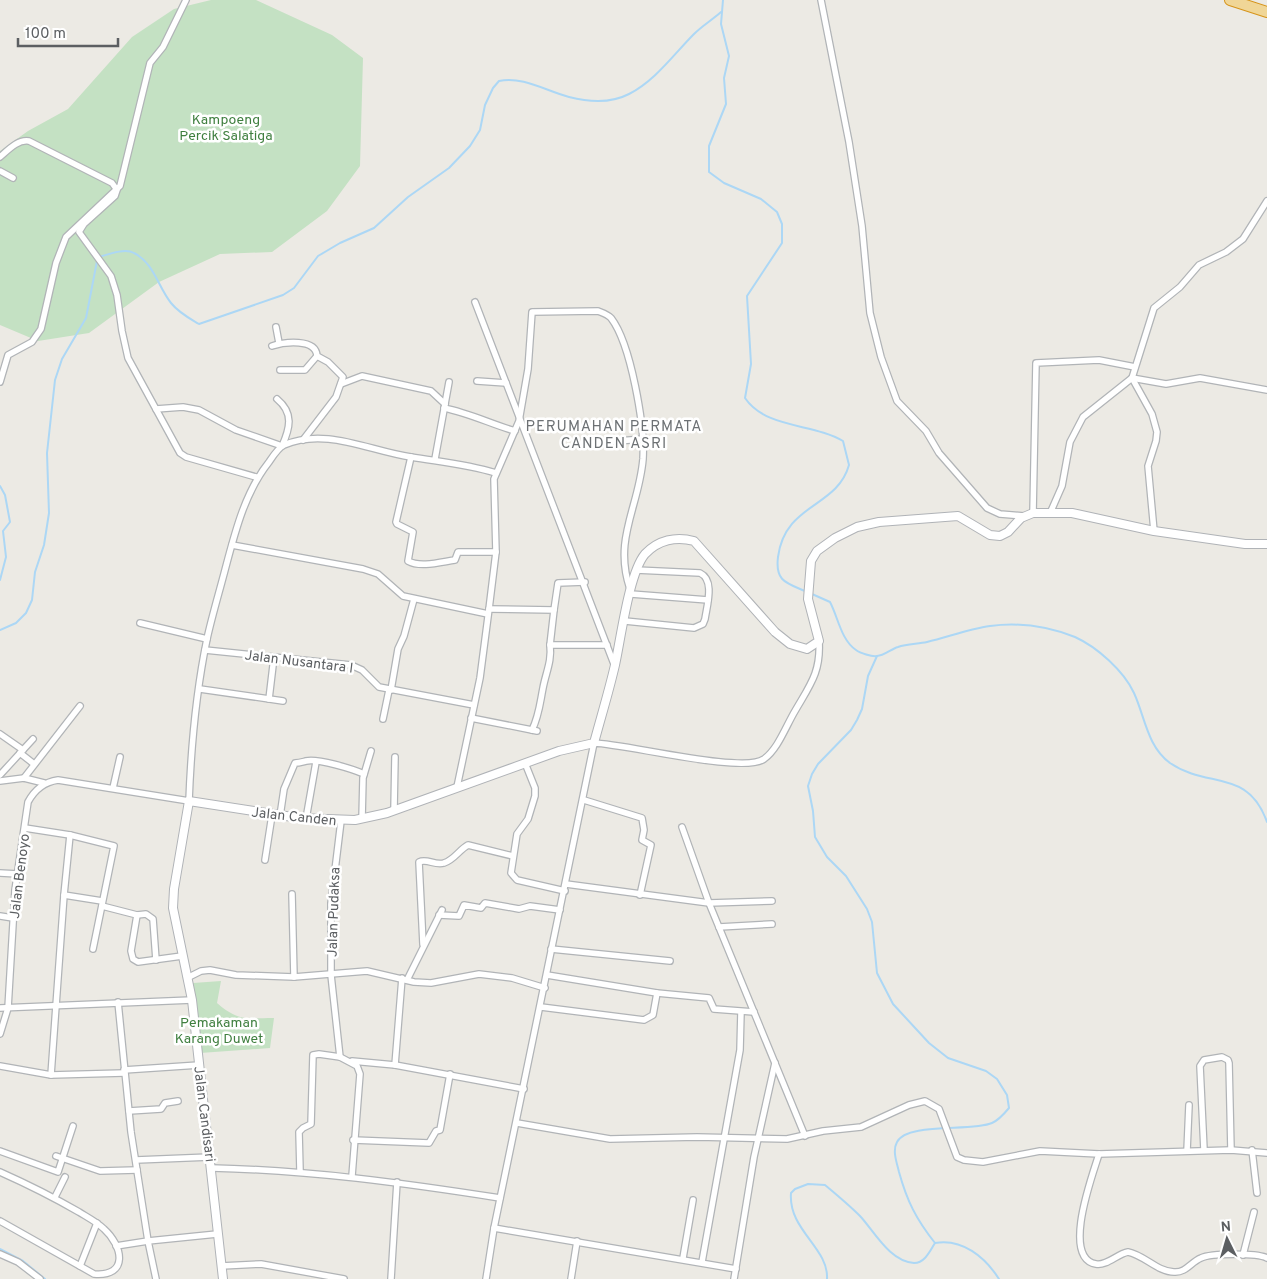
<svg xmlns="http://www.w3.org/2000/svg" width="1267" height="1279" font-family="Overpass,sans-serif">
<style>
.green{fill:#c4e1c3}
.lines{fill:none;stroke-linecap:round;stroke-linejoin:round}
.stream{stroke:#acd7f5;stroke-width:2}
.street-casing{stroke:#b1b4b7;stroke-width:8}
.secondary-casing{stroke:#b0b3b7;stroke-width:10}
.highway-casing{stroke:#d6941b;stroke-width:12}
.street{stroke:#fff;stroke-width:5.5}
.secondary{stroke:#fff;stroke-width:8}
.highway{stroke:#f0d697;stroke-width:10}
.labels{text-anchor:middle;stroke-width:5;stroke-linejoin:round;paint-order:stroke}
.park-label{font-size:14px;fill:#3f7f3f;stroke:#fff}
.street-label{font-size:14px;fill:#5c5f62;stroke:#fff}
.neighbourhood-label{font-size:15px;letter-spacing:1px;fill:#6d7174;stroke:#fff}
</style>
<rect width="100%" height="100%" fill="#eceae4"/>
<!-- green -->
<g class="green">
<polygon points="211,0 256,0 332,35 363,58 360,166 327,211 272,252 220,254 159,282 89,333 38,341 0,325 0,151 28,131 68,109 132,37 174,9"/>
<path d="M221,981L217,1003C239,1022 246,1018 274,1018L270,1048L200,1053L193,983Z"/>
</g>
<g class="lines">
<!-- stream -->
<g class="stream">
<path d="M723,0L721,24L729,56L724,78L726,104L709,146V172L724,183L761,199L777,212L782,224V243L747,296L751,364L745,398C766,429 813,423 843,441L849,465C837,508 785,503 778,557C775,581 786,583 805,591"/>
<path d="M99,257C109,254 125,248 134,253C154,263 158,287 171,303C179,313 189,318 199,324L283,295L294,288L318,256L340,243L374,228L408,197L449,168L470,146L480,130L485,105L493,88L499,81C523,76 546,91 569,97C589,102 610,104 629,94C655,81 674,54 694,34C702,26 712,20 721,12"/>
<polyline points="0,486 5,495 10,522 3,531 6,557 0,580"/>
<path d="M812,594L830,602C838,617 841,640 856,650C860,653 872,657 877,656C884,656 891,649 898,647C907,644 918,644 927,642C948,637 969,629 990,626C1019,622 1047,626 1075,637C1097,647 1124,671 1134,693C1145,717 1147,746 1170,763C1208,789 1248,768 1267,822"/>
<polyline points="0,630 16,623 26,613 32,600 35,572 44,545 49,513 47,453 55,380 62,359 86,318 97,261"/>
<path d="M877,656L868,676L862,709L857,720L851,730L818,764L812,774L808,786L813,811L815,837L827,857L846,876L867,909L872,922L877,973L893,1004L929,1043L948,1058L986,1071L997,1079L1007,1095L1009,1108C1004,1114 999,1120 992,1123C972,1132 907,1122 897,1142C892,1151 897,1163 899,1172C907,1201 916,1219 935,1243C962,1238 985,1257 999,1279"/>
<polyline points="0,1249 23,1261 45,1279"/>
<path d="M827,1279C829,1248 788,1230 791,1193L795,1189L808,1184L825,1185C837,1195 849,1205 860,1216C874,1231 890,1262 914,1263C925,1263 930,1251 935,1243"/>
</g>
<!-- street casing -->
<g class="street-casing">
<g id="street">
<polyline points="821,0 849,142 862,226 870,313 881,357 897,401 926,431 939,453 987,508 1000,514 1024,516"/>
<path d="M0,157C8,150 18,139 29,141L112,183L117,190L115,196L84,224L79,232L111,276L117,295L122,331L128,358L180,453L186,457L256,477"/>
<polyline points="0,171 13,178"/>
<polyline points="475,302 614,664"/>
<polyline points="276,327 279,343"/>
<path d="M272,346C284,342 316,338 317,356L328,362L343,377L336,397L303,440"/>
<polyline points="280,370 305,370 317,356"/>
<polyline points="477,381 506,383"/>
<polyline points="0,382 8,355 32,342 41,329 56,263 66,237 120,186 150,63 163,47 186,0"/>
<polyline points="341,384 362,376 431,391 445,404"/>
<path d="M444,408C469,413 491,424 515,431"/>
<path d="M156,409L183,407L199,410L236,430L282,446C290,428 294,413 277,399"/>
<polyline points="592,443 643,439"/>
<path d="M411,457L396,522L397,524L413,532L408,561C420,568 441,562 455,560L458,552H496"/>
<polyline points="435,459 449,382"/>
<polyline points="1051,511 1062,486 1070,442 1083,417 1132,378 1166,384 1200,378 1267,390"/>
<polyline points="1033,513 1036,363 1099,360 1135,367"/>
<polyline points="1154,531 1148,466 1156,441 1157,432 1152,414 1132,378 1154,308 1180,287 1199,265 1226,252 1243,239 1267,201"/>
<polyline points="232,545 363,569 378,574 403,596 488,614"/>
<polyline points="631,594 708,600"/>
<polyline points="489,609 554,610 550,645 607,645"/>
<polyline points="554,610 558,583 585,582"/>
<path d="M625,621L694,628L703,624L705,619C707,605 715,580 700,573L636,570"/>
<polyline points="140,623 207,639"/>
<polyline points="205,650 351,665 362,670 379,687 474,705"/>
<polyline points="200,689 283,701"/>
<polyline points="391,690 398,649 404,636 414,599"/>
<polyline points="269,699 274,657"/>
<polyline points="471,718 537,731"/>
<polyline points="383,719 389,690"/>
<path d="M532,730C539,716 540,703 543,688C546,672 552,661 550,645"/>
<polyline points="0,734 23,750"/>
<polyline points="20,753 34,764"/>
<polyline points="525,763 535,788 535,796 528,819 517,834 511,873 517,880 565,891"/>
<polyline points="0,775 33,739"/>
<polyline points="24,778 80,706"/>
<polyline points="0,781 24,778 44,783"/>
<path d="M457,787L480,678L489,609L496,552L494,479L519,421L528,369L532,312L598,311C603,313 607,314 611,318C631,344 645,426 643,459C639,507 613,539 630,589"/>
<polyline points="113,788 120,757"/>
<polyline points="584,800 642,818 644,830 642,840 651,845 640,895"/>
<polyline points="394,810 395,757"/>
<path d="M280,816L284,789L295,763C299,763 302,762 306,761C317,758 353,769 364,774"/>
<polyline points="306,819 316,762"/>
<polyline points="362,819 363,778 371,751"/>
<polyline points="341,821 331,903 331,975 340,1057 357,1066 360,1074 352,1176"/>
<polyline points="682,827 709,903 805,1136"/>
<polyline points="25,828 70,835 114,846 93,949"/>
<polyline points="70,835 64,895 102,901"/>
<polyline points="265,860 272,815"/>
<polyline points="0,873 18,874"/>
<polyline points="566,884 709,903 772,901"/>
<polyline points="292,894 294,977"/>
<polyline points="102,906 137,915 131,951 133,959 138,962 182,956"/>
<polyline points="137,915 146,914 153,919 156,960"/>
<polyline points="439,915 459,916 464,905 481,908 485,903 519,909 530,906 560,910"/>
<polyline points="0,916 13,918"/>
<polyline points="719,927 772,924"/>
<path d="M423,944L419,862C427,858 435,866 444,863C454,860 459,850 468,845L513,856"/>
<polyline points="551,949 670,961"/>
<polyline points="547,975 657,993 709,998 714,1009 754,1012"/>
<polyline points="187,978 201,971 210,970 236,975 294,977 367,971 414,982 431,983 479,974 512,978 545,988"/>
<polyline points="407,980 442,910"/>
<polyline points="541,1007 644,1020 653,1015 657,993"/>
<polyline points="0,1008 192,1000"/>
<path d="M0,1034L8,1008L15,890L28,802C35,789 44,782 58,780L189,801C191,748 196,692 207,639C212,616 219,593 225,570C235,532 245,492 269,462C273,456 278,448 284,445C326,427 369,451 411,457C441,462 466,464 496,473"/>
<polyline points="352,1061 395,1065 524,1089"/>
<polyline points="395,1065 402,978"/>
<polyline points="0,1066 51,1075 124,1073"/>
<polyline points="124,1070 199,1065"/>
<polyline points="51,1075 64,895"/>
<polyline points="129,1111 161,1109 165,1103 178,1101"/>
<polyline points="517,1123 610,1139 697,1137 787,1139 823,1131 861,1127 909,1105 925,1101 939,1109 957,1157 964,1160 983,1162 1040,1151 1099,1154 1231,1150 1267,1153"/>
<polyline points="353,1140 429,1143 436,1131 440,1130 450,1074"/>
<polyline points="1204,1150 1200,1066 1204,1060 1222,1057 1228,1060 1229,1063 1231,1150"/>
<polyline points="1252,1150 1257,1193"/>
<polyline points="0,1151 58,1172 73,1126"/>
<polyline points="1187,1151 1189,1105"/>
<path d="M1099,1154C1093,1174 1061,1258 1096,1264C1107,1266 1117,1254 1128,1252C1144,1255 1158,1272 1174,1272C1186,1273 1191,1262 1201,1258C1211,1253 1258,1253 1267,1258"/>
<polyline points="56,1156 100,1171 137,1170"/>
<polyline points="136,1160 210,1157"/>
<path d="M212,1168C309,1170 404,1183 500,1198"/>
<polyline points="300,1171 299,1132 303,1128 311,1124 313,1055 319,1054 340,1057"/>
<path d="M0,1172C27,1184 53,1197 79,1212C87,1217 97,1222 104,1229C123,1246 129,1277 94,1274L0,1221"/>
<polyline points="55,1197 65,1177"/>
<polyline points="494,1228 736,1269"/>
<polyline points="116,1246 148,1241 131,1132 118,1002"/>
<polyline points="0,1254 18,1262 40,1279"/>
<polyline points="1243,1255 1254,1212"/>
<polyline points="683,1258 693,1200"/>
<polyline points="702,1262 740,1050 741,1012"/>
<polyline points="80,1266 97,1223"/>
<polyline points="221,1266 261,1264 344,1279"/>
<polyline points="156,1279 148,1241 217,1234"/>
<polyline points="391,1279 397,1182"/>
<path d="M486,1279L494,1228L594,743C626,744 744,774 764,759C778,749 786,726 795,711C810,685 821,672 819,641"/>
<polyline points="571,1279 577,1241"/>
<polyline points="734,1279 754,1157 775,1063"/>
</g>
</g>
<!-- secondary casing -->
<g class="secondary-casing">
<path id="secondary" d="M223,1279L192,1000L173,908L174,889L189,801L299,818L355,820L387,813L559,751L594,743C601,717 609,691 615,665C621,638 629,573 645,554C658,540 676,536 694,541L775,632L790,644L807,649L819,641L808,599L811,561L817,551L835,538L857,527L879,522L958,516L990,535L1000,536L1008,532L1021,518L1033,513H1072L1154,531L1245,544H1267"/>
</g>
<!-- highway casing -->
<g class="highway-casing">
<polyline id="highway" points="1230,0 1267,12"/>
</g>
<!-- street -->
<use href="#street" class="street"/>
<!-- secondary -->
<use href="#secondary" class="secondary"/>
<!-- highway -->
<use href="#highway" class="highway"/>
</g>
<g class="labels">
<!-- park labels -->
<g class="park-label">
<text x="226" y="124">Kampoeng<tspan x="226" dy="16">Percik Salatiga</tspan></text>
<text x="219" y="1027">Pemakaman<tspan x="219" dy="16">Karang Duwet</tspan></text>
</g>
<!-- street labels -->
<g class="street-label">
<text transform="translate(299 661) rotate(7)" y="5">Jalan Nusantara I</text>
<text transform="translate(294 816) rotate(6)" y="5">Jalan Canden</text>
<text transform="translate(19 876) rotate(-83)" y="5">Jalan Benoyo</text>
<text transform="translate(333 912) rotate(-88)" y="5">Jalan Pudaksa</text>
<text transform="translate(205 1114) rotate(83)" y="5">Jalan Candisari</text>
</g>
<!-- neighbourhood labels -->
<g class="neighbourhood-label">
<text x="614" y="431">PERUMAHAN PERMATA<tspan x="614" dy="17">CANDEN ASRI</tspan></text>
</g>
</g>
<!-- north arrow -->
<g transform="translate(1227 1239) rotate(355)" stroke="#ffffff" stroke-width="4" paint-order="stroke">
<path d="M0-4L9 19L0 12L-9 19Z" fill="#5c5f62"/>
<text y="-8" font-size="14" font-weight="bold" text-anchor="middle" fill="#5c5f62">N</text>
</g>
<!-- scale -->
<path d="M18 38v8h100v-8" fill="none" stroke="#5c5f62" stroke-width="2.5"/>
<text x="25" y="38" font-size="15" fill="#5c5f62" stroke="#ffffff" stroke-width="4" paint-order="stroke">100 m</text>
</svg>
